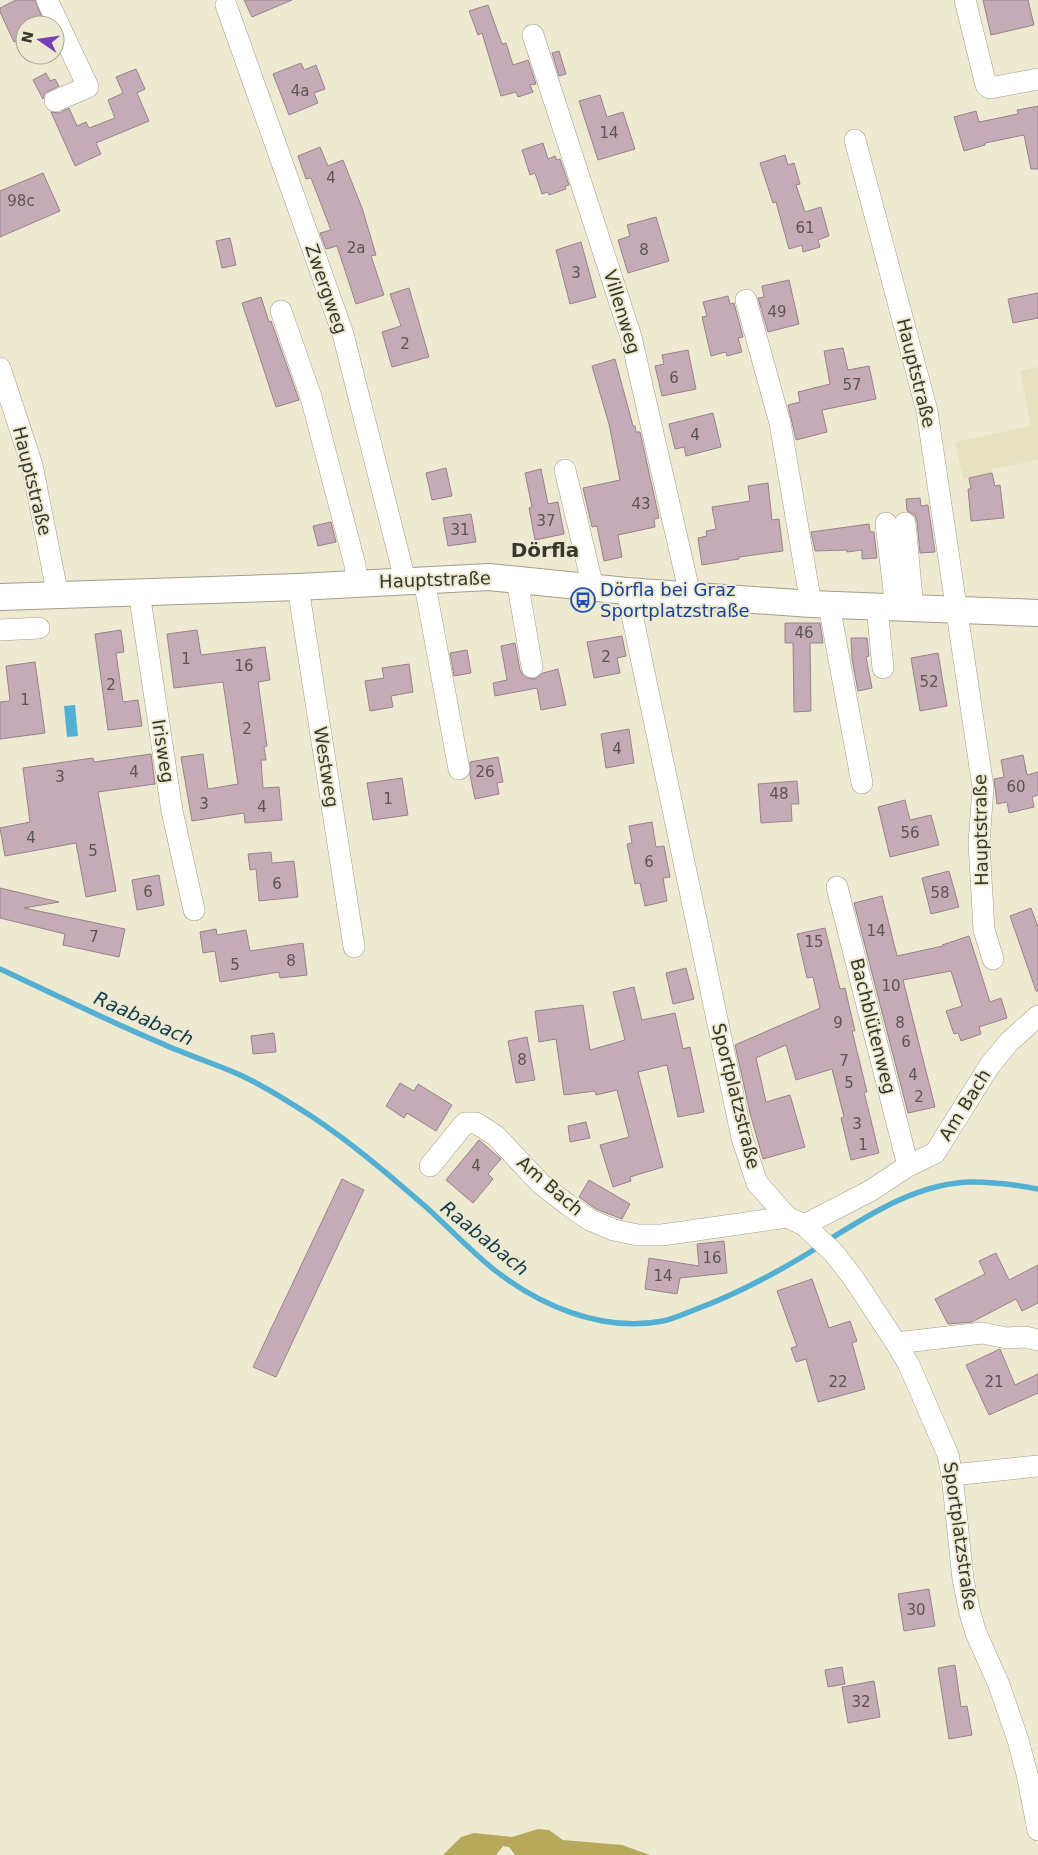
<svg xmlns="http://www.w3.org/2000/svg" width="1038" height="1855" font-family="'DejaVu Sans',sans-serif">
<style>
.built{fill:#e6e1c1}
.forest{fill:#b7a95b}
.water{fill:#54b0d2}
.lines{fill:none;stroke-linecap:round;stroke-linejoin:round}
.stream{stroke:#54b0d2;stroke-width:5.5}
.building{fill:#c4abb6;stroke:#99828c}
.minor-casing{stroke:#a19d87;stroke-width:22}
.major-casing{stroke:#a19d87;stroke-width:28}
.minor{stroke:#fff;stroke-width:21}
.major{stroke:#fff;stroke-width:26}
.labels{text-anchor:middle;stroke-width:4;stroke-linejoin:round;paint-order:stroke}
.number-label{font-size:15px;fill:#5b544f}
.street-label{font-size:18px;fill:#38372d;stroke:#eeead2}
.transit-label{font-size:18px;fill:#164399;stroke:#eeead2;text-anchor:start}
.water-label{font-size:19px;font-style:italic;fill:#103a49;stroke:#eeead2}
.quarter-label{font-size:20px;font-weight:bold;fill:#38372d;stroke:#eeead2}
</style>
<rect width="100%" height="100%" fill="#eeead2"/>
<!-- built -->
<polygon class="built" points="1038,367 1038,460 992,469 992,473 963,479 955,442 1031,426 1020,371"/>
<!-- forest -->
<polygon class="forest" points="538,1829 549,1830 563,1840 622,1845 650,1855 515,1855 509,1847 503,1846 496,1855 443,1855 461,1837 474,1833 512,1837"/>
<!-- water -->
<polygon class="water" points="75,705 78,736 67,737 64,706"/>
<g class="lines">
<!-- stream -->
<g class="stream">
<path d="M0,969C54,994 108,1021 163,1044C187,1055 213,1063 238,1074C263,1085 288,1101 311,1116C352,1143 389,1175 426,1207C448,1227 469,1249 492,1268C538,1305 602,1333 663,1321C673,1319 684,1314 694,1310C738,1294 780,1271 820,1246"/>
<path d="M827,1241C870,1214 920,1182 973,1182C994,1182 1017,1185 1038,1189"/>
</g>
</g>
<!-- building -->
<g class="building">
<polygon points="16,0 35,0 45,25 25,25 25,37 14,42 0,12 0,8"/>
<polygon points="244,0 292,0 252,17"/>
<polygon points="983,0 1028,0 1034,25 991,35"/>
<polygon points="488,5 502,44 506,43 513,65 528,60 536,84 530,85 533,92 518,97 516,92 501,96 482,33 478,35 469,11"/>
<polygon points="559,51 566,74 559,76 552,53"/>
<polygon points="301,63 304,70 316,65 325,89 314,93 318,103 289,115 273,74"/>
<polygon points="136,69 145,89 137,93 149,121 96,143 101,154 75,166 51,112 59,113 69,108 77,126 86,122 89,128 115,118 108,100 123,93 116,77"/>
<polygon points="46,73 50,81 55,79 59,86 45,93 43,99 33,80"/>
<polygon points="600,95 607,117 623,112 635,149 598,160 579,101"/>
<polygon points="1038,106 1038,169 1031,169 1024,135 985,143 985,145 964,151 954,117 976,111 979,122 1018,114 1017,110"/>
<polygon points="543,143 548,159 555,156 557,160 560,159 569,185 565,186 566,189 549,195 548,192 542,194 535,173 530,175 522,150"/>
<polygon points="320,147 328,166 343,160 362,208 376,255 371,256 384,295 356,304 337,246 326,249 320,233 331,230 311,178 306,179 298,156"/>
<polygon points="785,155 788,165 794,163 800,184 796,185 805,212 821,207 829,236 818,240 820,247 803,252 802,245 789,249 776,202 773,203 760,163"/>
<polygon points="43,173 60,211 0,237 0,191"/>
<polygon points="656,217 669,261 628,273 618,240 630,236 627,225"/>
<polygon points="230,238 236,265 222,268 216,241"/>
<polygon points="581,242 596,297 570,304 556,250"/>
<polygon points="789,280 799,324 768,332 758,298 764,297 762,286"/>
<polygon points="409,288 429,357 392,367 382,332 401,326 390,294"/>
<polygon points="1038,293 1038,318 1013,323 1008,299"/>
<polygon points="728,296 730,304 734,303 743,337 738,338 742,352 727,356 726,352 711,356 702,317 707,316 703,302"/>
<polygon points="261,297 269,322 271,321 299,400 276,407 242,303"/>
<polygon points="843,348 848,370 869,366 876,399 822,410 827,432 796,440 788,405 800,402 798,392 830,384 824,351"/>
<polygon points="688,350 696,389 662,396 655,366 664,364 662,355"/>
<polygon points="615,359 633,426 635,426 636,432 640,432 659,518 654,519 655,527 618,535 622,557 604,561 597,526 592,527 583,488 620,480 609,424 592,366"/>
<polygon points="713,413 721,447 686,456 684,447 675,449 669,424"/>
<polygon points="446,468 452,496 432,500 426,473"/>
<polygon points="541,469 548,504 558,502 564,534 535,540 529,508 532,507 525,473"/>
<polygon points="992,473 995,486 1000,485 1004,518 971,521 968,489 971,489 969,478"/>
<polygon points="768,483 772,520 779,519 783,551 739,557 739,559 702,565 698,538 707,536 706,531 716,529 712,507 750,501 748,486"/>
<polygon points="920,498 921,506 928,505 935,552 920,553 917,521 915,515 907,511 906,499"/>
<polygon points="471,514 476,542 448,546 443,518"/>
<polygon points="331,522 336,542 318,546 313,526"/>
<polygon points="869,524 870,532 874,532 877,558 862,559 862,550 847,552 847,550 815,551 811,532"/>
<polygon points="785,623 820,623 823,643 810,643 811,711 794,712 793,643 785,643"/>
<polygon points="121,630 124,652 116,653 123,702 138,700 142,726 108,730 95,634"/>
<polygon points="197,630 201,655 265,647 270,680 258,682 267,746 264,747 266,760 261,760 263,788 279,787 282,820 245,823 244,813 192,821 181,757 203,754 208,789 238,784 223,682 174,688 167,634"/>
<polygon points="622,636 626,656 617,658 620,673 594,678 587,642"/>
<polygon points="851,638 867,638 869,656 866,657 872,688 858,691 852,659"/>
<polygon points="515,643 520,670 523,675 527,678 535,679 543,673 558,669 566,705 541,710 537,688 495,696 493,683 507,680 501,646"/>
<polygon points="467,650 471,673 454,676 450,653"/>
<polygon points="938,653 947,706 920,711 911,658"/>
<polygon points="35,662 45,733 0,739 0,702 10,701 6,666"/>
<polygon points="409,664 413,692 391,696 393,707 370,711 365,681 384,678 382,668"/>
<polygon points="629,729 634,763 606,768 601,734"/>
<polygon points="151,754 155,784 98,792 116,891 86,897 76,843 5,856 0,828 30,822 23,768 93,758 94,762"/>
<polygon points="1023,755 1027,775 1038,772 1038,795 1032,797 1034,807 1009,813 1007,802 997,804 994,779 1004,777 1001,760"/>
<polygon points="498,757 503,782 497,783 499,794 475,799 470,775 470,762"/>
<polygon points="402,778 408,815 373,820 367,783"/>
<polygon points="797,781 799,804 791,804 792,821 761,823 758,784"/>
<polygon points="905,800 910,820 931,815 939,845 890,857 878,807"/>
<polygon points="652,822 656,847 664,846 670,877 663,878 667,901 645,906 640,883 635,884 627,844 632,843 629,826"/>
<polygon points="271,852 272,863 294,861 298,897 259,901 256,869 250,870 248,854"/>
<polygon points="949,871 959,907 931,914 922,878"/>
<polygon points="159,875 164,905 137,910 132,880"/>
<polygon points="0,888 59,902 24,908 125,929 119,957 63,945 65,934 0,918"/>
<polygon points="882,896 897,956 943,946 942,945 969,936 990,1002 1001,998 1007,1018 979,1027 981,1034 961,1041 958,1033 954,1034 946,1011 962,1006 951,971 903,980 935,1107 908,1113 854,903"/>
<polygon points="1031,908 1038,927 1038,991 1036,991 1010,916"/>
<polygon points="825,928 840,989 845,988 855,1031 852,1031 867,1092 864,1092 879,1153 851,1160 841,1118 844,1117 832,1069 796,1080 786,1045 756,1058 766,1102 790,1095 805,1147 763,1159 750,1113 735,1045 820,1008 813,977 807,978 797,934"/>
<polygon points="216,929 217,935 246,930 250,951 303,943 307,975 280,978 279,972 220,982 215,951 203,953 200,932"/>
<polygon points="686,968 694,999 673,1004 666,973"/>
<polygon points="634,987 642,1020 675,1013 683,1049 690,1047 704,1112 678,1117 667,1065 638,1072 663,1167 630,1177 631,1181 613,1187 600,1145 629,1137 617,1090 596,1095 595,1091 564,1095 556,1039 539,1042 535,1011 583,1005 590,1050 625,1040 613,992"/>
<polygon points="274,1033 276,1052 253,1054 251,1036"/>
<polygon points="527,1037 535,1080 516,1083 508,1041"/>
<polygon points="400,1083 414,1091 418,1084 452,1105 436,1131 407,1113 404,1118 386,1106"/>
<polygon points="586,1122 590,1138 570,1142 568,1126"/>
<polygon points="479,1140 501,1159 488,1174 493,1179 473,1203 446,1180"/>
<polygon points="342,1179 364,1190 276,1377 253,1367"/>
<polygon points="589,1180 630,1204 622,1219 596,1209 579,1197"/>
<polygon points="724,1241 727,1273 680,1278 677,1294 645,1289 649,1258 699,1266 697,1244"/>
<polygon points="996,1253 1009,1280 1038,1265 1038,1303 1022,1311 1016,1299 972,1322 948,1324 935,1299 985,1274 979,1261"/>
<polygon points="812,1279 829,1328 850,1321 857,1341 852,1343 865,1389 818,1402 806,1359 796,1362 791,1348 797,1346 777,1291"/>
<polygon points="1000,1349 1015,1385 1038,1374 1038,1393 989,1415 966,1365"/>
<polygon points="929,1589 935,1626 904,1631 898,1594"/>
<polygon points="955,1665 961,1707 967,1706 972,1735 949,1739 938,1668"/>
<polygon points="842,1667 845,1684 828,1687 825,1670"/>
<polygon points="874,1681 880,1717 848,1723 842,1687"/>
</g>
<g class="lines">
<!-- minor casing -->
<g class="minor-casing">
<g id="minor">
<polyline points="47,0 88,87 55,101"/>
<polyline points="965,0 986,85 990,88 1038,79"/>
<polyline points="226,5 343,334 405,580"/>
<polyline points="533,35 631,337 690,595"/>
<polyline points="855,140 927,411 983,787 979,843 984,930 993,959"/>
<polyline points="746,300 780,423 811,604"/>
<polyline points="281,311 311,397 355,565 357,583"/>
<polyline points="0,368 32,465 58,596"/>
<polyline points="565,470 593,587"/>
<polyline points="886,523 896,608"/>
<polyline points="905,523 913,609"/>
<polyline points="424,580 459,769"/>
<polyline points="517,580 532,667"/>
<polyline points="298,587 354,947"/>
<polyline points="627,591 742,1138 757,1183 787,1217 804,1225 834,1253 854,1279 896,1343 909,1365 948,1455 952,1475 963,1579 970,1613 976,1633 999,1685 1018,1740 1027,1774 1038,1830"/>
<polyline points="139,592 172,811 194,910"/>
<polyline points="829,605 862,783"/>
<polyline points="877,607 883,668"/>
<polyline points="0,630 39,628"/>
<polyline points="837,887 908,1166"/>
<polyline points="430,1166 465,1123 476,1123 496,1136 541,1184 568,1205 590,1220 614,1230 638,1235 662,1235 787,1217"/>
<polyline points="804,1225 870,1191 908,1166 935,1153 990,1065 1009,1042 1038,1016"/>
<polyline points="896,1343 982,1333 1007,1338 1025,1337 1038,1340"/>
<polyline points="952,1475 1038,1466"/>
</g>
</g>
<!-- major casing -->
<g class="major-casing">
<polyline id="major" points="0,597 298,587 489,577 627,591 811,604 1038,613"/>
</g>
<!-- minor -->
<use href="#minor" class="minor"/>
<!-- major -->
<use href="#major" class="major"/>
</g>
<!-- icons -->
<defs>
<g id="bus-ring" transform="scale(1.25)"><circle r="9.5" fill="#eeead2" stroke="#1a4fb4" stroke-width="1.5"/><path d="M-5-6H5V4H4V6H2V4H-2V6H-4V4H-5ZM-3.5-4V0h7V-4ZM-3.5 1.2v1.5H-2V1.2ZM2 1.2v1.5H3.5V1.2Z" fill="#1a4fb4"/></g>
</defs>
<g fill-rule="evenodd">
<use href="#bus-ring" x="583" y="600"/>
</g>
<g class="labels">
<!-- number labels -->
<g class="number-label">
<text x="300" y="96">4a</text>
<text x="609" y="138">14</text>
<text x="331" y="183">4</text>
<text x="21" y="206">98c</text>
<text x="805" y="233">61</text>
<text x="356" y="253">2a</text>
<text x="644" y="255">8</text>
<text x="576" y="278">3</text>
<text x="777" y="317">49</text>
<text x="405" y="349">2</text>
<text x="674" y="383">6</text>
<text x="852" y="390">57</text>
<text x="695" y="440">4</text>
<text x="641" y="509">43</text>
<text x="546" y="526">37</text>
<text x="460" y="535">31</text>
<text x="804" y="638">46</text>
<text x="606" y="662">2</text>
<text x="186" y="664">1</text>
<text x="244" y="671">16</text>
<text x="929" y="687">52</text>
<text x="111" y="690">2</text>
<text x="25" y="705">1</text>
<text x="247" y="734">2</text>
<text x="617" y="754">4</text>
<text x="134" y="777">4</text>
<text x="485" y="777">26</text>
<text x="60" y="782">3</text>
<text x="1016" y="792">60</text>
<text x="779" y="799">48</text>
<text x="388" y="804">1</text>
<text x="204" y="809">3</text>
<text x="262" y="812">4</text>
<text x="910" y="838">56</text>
<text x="31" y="843">4</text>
<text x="93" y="856">5</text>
<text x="649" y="867">6</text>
<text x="277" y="889">6</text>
<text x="148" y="897">6</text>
<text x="940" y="898">58</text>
<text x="876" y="936">14</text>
<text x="94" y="942">7</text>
<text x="814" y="947">15</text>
<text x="291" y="966">8</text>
<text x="235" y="970">5</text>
<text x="891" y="991">10</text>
<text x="838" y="1028">9</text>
<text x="900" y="1028">8</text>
<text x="906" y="1047">6</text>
<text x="522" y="1065">8</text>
<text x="844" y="1066">7</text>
<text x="913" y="1080">4</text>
<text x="849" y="1088">5</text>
<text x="919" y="1102">2</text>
<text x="857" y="1129">3</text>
<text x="863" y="1150">1</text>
<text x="476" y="1171">4</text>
<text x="712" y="1263">16</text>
<text x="663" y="1281">14</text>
<text x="838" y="1387">22</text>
<text x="994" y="1387">21</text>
<text x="916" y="1615">30</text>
<text x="861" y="1707">32</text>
</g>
<!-- street labels -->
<g class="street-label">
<text transform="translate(326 289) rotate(71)" y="6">Zwergweg</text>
<text transform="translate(622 312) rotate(73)" y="6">Villenweg</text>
<text transform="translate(916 373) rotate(76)" y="6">Hauptstraße</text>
<text transform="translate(32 481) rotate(76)" y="6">Hauptstraße</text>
<text transform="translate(435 580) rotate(-2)" y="6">Hauptstraße</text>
<text transform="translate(163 751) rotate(81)" y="6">Irisweg</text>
<text transform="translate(326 767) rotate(81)" y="6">Westweg</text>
<text transform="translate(981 830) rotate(-91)" y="6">Hauptstraße</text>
<text transform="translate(873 1026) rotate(76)" y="6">Bachblütenweg</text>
<text transform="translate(736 1096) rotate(76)" y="6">Sportplatzstraße</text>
<text transform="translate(965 1105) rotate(-58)" y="6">Am Bach</text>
<text transform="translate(550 1186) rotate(41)" y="6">Am Bach</text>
<text transform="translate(960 1536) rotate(82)" y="6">Sportplatzstraße</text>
</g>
<!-- transit labels -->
<g class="transit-label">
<text x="600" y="596">Dörfla bei Graz<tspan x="600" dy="21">Sportplatzstraße</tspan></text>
</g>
<!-- water labels -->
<g class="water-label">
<text transform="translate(144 1018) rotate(24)" y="7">Raababach</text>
<text transform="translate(485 1238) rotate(39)" y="7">Raababach</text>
</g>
<!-- quarter labels -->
<g class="quarter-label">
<text x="545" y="557">Dörfla</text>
</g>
</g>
<!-- north arrow -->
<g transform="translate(40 40) rotate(283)"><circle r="24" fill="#eeead2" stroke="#a5a290"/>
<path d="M0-4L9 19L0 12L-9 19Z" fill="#773fb5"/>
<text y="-8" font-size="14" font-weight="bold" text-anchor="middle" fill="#38372d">N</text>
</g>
</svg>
